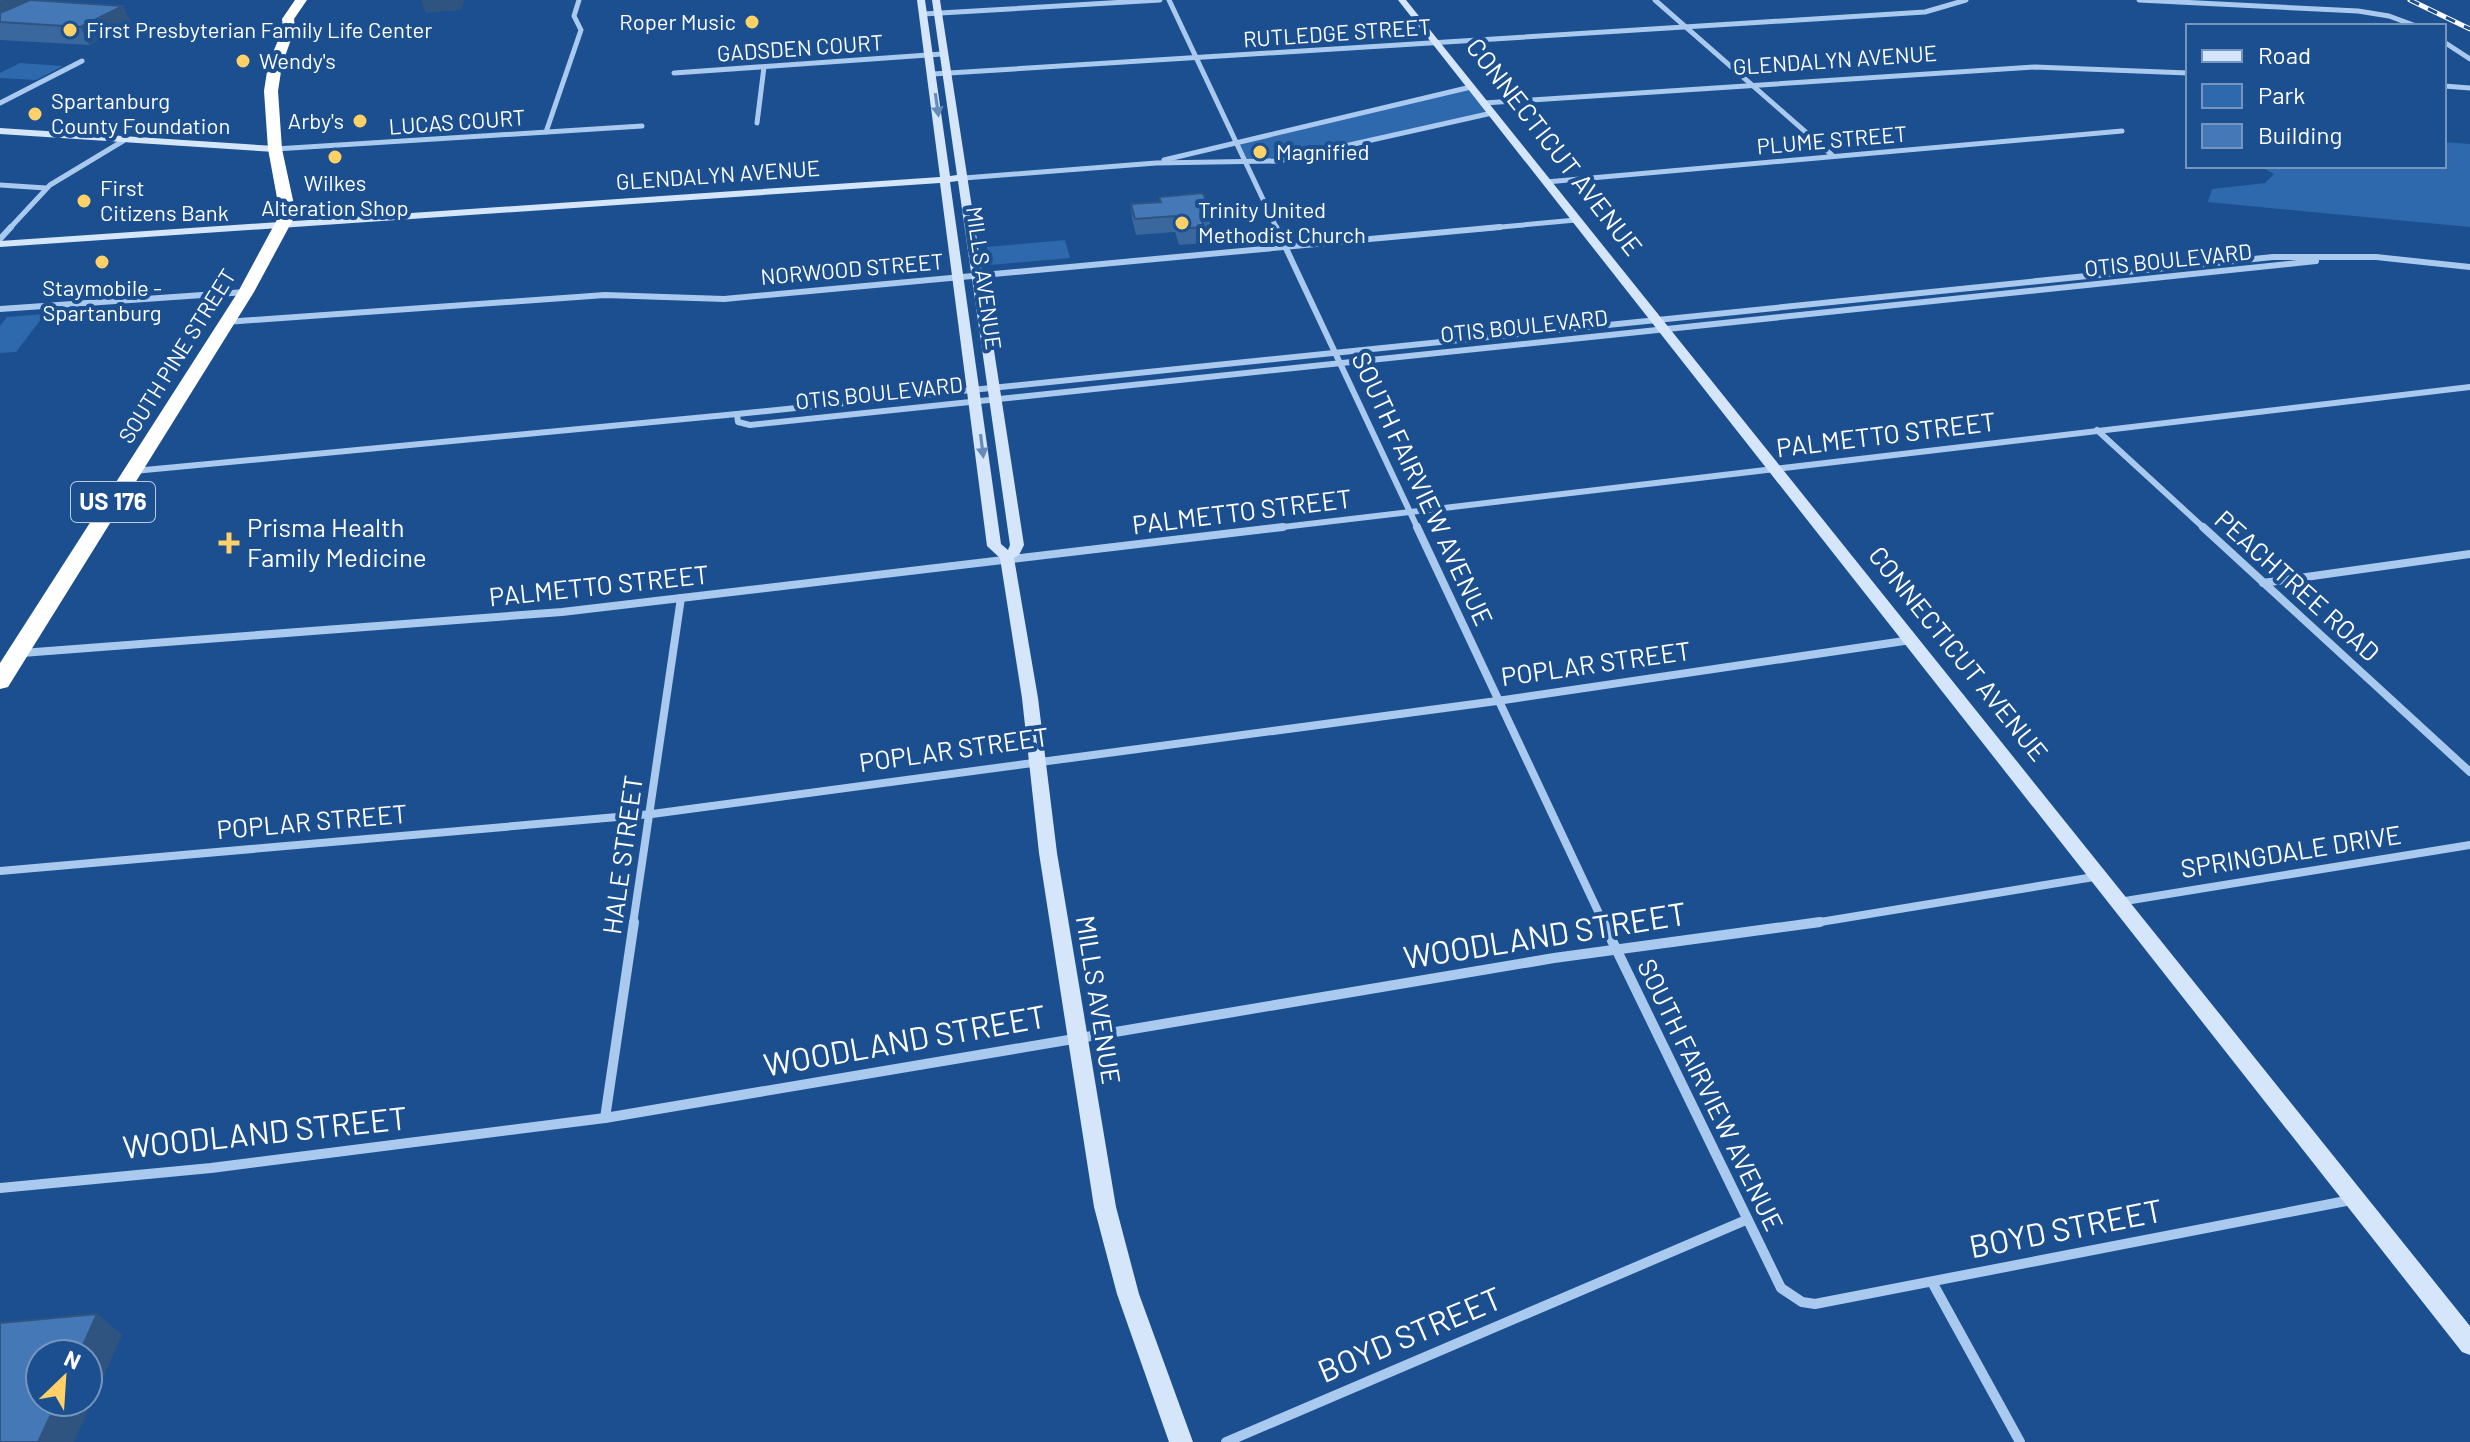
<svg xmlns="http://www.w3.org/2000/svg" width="2470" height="1442" font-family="Barlow,sans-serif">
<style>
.green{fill:#2e69ad}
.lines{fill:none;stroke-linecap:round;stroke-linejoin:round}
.street-far3{stroke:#a9c9ee;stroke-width:5}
.street-far2{stroke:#a9c9ee;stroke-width:6}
.street-far1{stroke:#a9c9ee;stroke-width:8}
.street{stroke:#a9c9ee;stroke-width:10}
.secondary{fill:#d6e6fa;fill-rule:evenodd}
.highway{fill:#fff;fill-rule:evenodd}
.rail-casing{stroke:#fff;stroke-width:5}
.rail{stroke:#1b4f8f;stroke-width:3;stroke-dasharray:10;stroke-linecap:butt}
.wall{fill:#3a679d}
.shaded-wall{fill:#305480}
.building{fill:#4478b7;stroke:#305480;stroke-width:2}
.oneway{fill:#668bba}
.poi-dot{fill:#ffd166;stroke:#1b4f8f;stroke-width:3}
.labels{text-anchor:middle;stroke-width:8;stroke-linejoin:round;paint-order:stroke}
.far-poi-label{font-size:22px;fill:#fff;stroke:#1b4f8f;text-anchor:start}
.far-street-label{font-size:22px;fill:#fff;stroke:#1b4f8f}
.shield{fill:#1b4f8f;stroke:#bbcadd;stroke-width:2}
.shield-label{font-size:24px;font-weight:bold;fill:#fff}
.street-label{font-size:26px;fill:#fff;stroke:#1b4f8f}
.poi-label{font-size:26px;fill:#fff;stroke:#1b4f8f;text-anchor:start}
.near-street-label{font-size:32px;fill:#fff;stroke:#1b4f8f}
</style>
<rect width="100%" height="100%" fill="#1b4f8f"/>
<!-- green -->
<g class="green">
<polygon points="20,63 63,66 36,80 0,78 0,73"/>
<polygon points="1471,87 1492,113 1302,157 1244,164 1234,143"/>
<polygon points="2444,142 2470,144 2470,227 2208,202 2212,189 2265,183 2274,174 2260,166 2444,166"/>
<polygon points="1065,240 1070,258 990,265 987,247"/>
<polygon points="45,314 16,352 0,353 0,326 7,317"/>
</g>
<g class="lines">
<!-- street-far3 -->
<g class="street-far3">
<polyline points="1169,0 1277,229"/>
<polyline points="1655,0 1833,156"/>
<polyline points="2139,0 2358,11 2389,16 2416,26"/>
<polyline points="923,14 1160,0"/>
<polyline points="2444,42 2470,59"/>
<polyline points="674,73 942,54"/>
<polyline points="933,74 1925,12 1966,0"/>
<polyline points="2444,86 2470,88"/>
<polyline points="0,103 82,61"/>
<polyline points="1484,103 2035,67 2188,73"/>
<polyline points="757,123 764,67"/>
<polyline points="546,132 581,30 574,16 579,0"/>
<polyline points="275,149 642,126"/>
<polyline points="1164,160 1471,87"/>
<polyline points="964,178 1156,163 1278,161 1492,113"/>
<polyline points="1546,182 2122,131"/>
<polyline points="0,185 46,188"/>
<polyline points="9,229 50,185 123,141"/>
<polyline points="1479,229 1576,220"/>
</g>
<!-- street-far2 -->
<g class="street-far2">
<polyline points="1276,227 1418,529"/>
<polyline points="0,239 11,227"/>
<polyline points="0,309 246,292"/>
<polyline points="226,322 605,295 724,299 1500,227"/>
<polyline points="737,414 738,422 750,425 2316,261"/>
<polyline points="2097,430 2205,529"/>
<polyline points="134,471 737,414 2273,257 2376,257 2470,267"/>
<polyline points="1266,529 2470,387"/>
</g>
<!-- street-far1 -->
<g class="street-far1">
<polyline points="1417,527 1604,924"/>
<polyline points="2203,527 2470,772"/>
<polyline points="2263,583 2470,554"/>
<polyline points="22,653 562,612 1283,527"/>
<polyline points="0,871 652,814 1497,701 1911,640"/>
<polyline points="2119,902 2470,845"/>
<polyline points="633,924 681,598"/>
<polyline points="1808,924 2100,876"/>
</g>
<!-- street -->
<g class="street">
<polyline points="1603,922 1781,1288 1802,1302 1815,1304 2351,1200"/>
<polyline points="605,1118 634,922"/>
<polyline points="0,1188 211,1168 605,1118 1554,958 1820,922"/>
<polyline points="1932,1282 2020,1442"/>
<polyline points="1226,1442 1746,1220"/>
</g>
<!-- secondary -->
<g class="secondary">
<path d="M917,0H925L950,176L957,175L932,0H940L1024,545L1019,555L1014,558L1038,698L1057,853L1116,1207L1139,1294L1193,1442H1169L1117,1294L1094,1207L1039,853L1022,698L1000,558L987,546L940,183L0,247V241L940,177ZM958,181L1010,545L1008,550L1001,544L950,182Z"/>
<polygon points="1398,0 1406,0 2470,1326 2470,1355 2462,1352"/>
<polygon points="0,128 275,146 280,149 275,152 0,134"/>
</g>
<!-- highway -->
<polygon class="highway" points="295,0 307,0 294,19 295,28 282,65 278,91 282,149 296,214 254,292 8,687 0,689 0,663 238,292 280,214 268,149 264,91 268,65 283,28 282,19"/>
<!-- rail casing -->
<g class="rail-casing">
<polyline id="rail" points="2410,0 2470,29"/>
</g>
<!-- rail -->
<use href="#rail" class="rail"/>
</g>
<!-- wall -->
<g class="wall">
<polygon points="0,0 132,24 89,45 0,40"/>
<polygon points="1159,197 1210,213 1210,228 1204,229 1205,243 1179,245 1175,232 1136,235 1132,219 1131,204 1160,202"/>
</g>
<!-- shaded-wall -->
<g class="shaded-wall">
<polygon points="2,0 37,0 0,22 0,1"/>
<polygon points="421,0 465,0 461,10 426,13"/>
<polygon points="123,6 132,24 89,45 80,27"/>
<polygon points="97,1314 122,1335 74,1442 38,1442 57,1402 88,1402 88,1354 79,1354"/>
</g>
<!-- building -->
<g class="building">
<polygon points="30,0 31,0 123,6 80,27 0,22 0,13"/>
<polygon points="1203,193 1210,213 1200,214 1204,227 1179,229 1175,216 1135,219 1131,204 1161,202 1159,197"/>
<polygon points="97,1314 79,1354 40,1354 40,1402 57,1402 38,1442 0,1442 0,1323"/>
</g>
<!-- one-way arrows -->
<defs><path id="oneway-solid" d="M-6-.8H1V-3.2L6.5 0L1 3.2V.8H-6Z" transform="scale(2)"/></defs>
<g class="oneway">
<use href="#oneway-solid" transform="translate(937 105) rotate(82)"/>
<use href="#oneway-solid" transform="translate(982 446) rotate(83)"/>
</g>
<!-- markers -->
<g class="poi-dot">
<circle cx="752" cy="22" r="8"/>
<circle cx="70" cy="30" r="8"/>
<circle cx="243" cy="61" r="8"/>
<circle cx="35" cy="114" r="8"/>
<circle cx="360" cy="121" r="8"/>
<circle cx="1260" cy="152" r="8"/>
<circle cx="335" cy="157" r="8"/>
<circle cx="84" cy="201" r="8"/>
<circle cx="1182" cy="223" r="8"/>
<circle cx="102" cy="262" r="8"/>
<path d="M225 531h8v8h8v8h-8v8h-8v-8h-8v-8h8z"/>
</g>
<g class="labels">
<!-- far-poi labels -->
<g class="far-poi-label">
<text x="736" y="30" text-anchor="end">Roper Music</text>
<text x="86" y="38">First Presbyterian Family Life Center</text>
<text x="259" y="69">Wendy's</text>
<text x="51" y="109">Spartanburg<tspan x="51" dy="25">County Foundation</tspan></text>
<text x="344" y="129" text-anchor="end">Arby's</text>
<text x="1276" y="160">Magnified</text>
<text x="335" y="191" text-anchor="middle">Wilkes<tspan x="335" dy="25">Alteration Shop</tspan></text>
<text x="100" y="196">First<tspan x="100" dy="25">Citizens Bank</tspan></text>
<text x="1198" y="218">Trinity United<tspan x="1198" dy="25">Methodist Church</tspan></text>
<text x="102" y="296" text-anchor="middle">Staymobile -<tspan x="102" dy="25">Spartanburg</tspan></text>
</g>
<!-- far-street labels -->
<g class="far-street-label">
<text transform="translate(1337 33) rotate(-4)" y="8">RUTLEDGE STREET</text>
<text transform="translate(800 48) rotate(-4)" y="8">GADSDEN COURT</text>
<text transform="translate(1835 60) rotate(-4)" y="8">GLENDALYN AVENUE</text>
<text transform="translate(457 122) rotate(-4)" y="8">LUCAS COURT</text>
<text transform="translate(1832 140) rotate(-5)" y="8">PLUME STREET</text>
<text transform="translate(718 175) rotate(-4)" y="8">GLENDALYN AVENUE</text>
<text transform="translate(2168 260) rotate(-6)" y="8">OTIS BOULEVARD</text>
<text transform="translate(852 269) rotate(-5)" y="8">NORWOOD STREET</text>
<text transform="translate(984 278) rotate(82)" y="8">MILLS AVENUE</text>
<text transform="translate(1524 326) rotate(-6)" y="8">OTIS BOULEVARD</text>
<text transform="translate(177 356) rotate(-58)" y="8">SOUTH PINE STREET</text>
<text transform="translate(879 393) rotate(-6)" y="8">OTIS BOULEVARD</text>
</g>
<!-- shield labels -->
<rect class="shield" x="71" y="482" width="84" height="40" rx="6"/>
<g class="shield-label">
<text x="113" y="510">US 176</text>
</g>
<!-- street labels -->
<g class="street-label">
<text transform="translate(1554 147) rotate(52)" y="9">CONNECTICUT AVENUE</text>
<text transform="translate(1886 435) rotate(-7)" y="9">PALMETTO STREET</text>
<text transform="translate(1422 489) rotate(65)" y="9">SOUTH FAIRVIEW AVENUE</text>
<text transform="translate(1242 512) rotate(-7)" y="9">PALMETTO STREET</text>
<text transform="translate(599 586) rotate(-6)" y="9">PALMETTO STREET</text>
<text transform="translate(2297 586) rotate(42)" y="9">PEACHTREE ROAD</text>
<text transform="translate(1958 654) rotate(51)" y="9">CONNECTICUT AVENUE</text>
<text transform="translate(1596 664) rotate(-8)" y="9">POPLAR STREET</text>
<text transform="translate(954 750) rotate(-8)" y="9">POPLAR STREET</text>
<text transform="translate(312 822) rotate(-5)" y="9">POPLAR STREET</text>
<text transform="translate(2291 852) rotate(-9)" y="9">SPRINGDALE DRIVE</text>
<text transform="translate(623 855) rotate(-82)" y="9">HALE STREET</text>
<text transform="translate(1098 1000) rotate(81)" y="9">MILLS AVENUE</text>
<text transform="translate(1710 1095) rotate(64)" y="9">SOUTH FAIRVIEW AVENUE</text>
</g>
<!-- poi labels -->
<g class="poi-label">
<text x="247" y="537">Prisma Health<tspan x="247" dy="30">Family Medicine</tspan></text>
</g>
<!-- near-street labels -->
<g class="near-street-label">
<text transform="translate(1545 936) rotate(-9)" y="11">WOODLAND STREET</text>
<text transform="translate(905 1041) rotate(-10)" y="11">WOODLAND STREET</text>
<text transform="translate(265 1133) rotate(-6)" y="11">WOODLAND STREET</text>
<text transform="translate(2066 1229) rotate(-11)" y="11">BOYD STREET</text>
<text transform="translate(1410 1335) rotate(-23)" y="11">BOYD STREET</text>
</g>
</g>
<!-- legend -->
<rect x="2186" y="24" width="260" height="144" fill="#1b4f8f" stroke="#7695bc" stroke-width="2"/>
<rect x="2202" y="50" width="40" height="12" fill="#d6e6fa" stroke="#7695bc" stroke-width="2"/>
<text x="2258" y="64" font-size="24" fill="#ffffff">Road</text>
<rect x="2202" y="84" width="40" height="24" fill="#2e69ad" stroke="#7695bc" stroke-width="2"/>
<text x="2258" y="104" font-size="24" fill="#ffffff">Park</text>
<rect x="2202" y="124" width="40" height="24" fill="#4478b7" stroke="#7695bc" stroke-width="2"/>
<text x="2258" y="144" font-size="24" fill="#ffffff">Building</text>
<!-- north arrow -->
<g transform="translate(64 1378) rotate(25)"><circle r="38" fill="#1b4f8f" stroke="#7695bc" stroke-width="2"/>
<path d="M0-6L14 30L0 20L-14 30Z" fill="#ffd166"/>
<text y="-12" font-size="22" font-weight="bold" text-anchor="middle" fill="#ffffff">N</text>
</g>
</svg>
